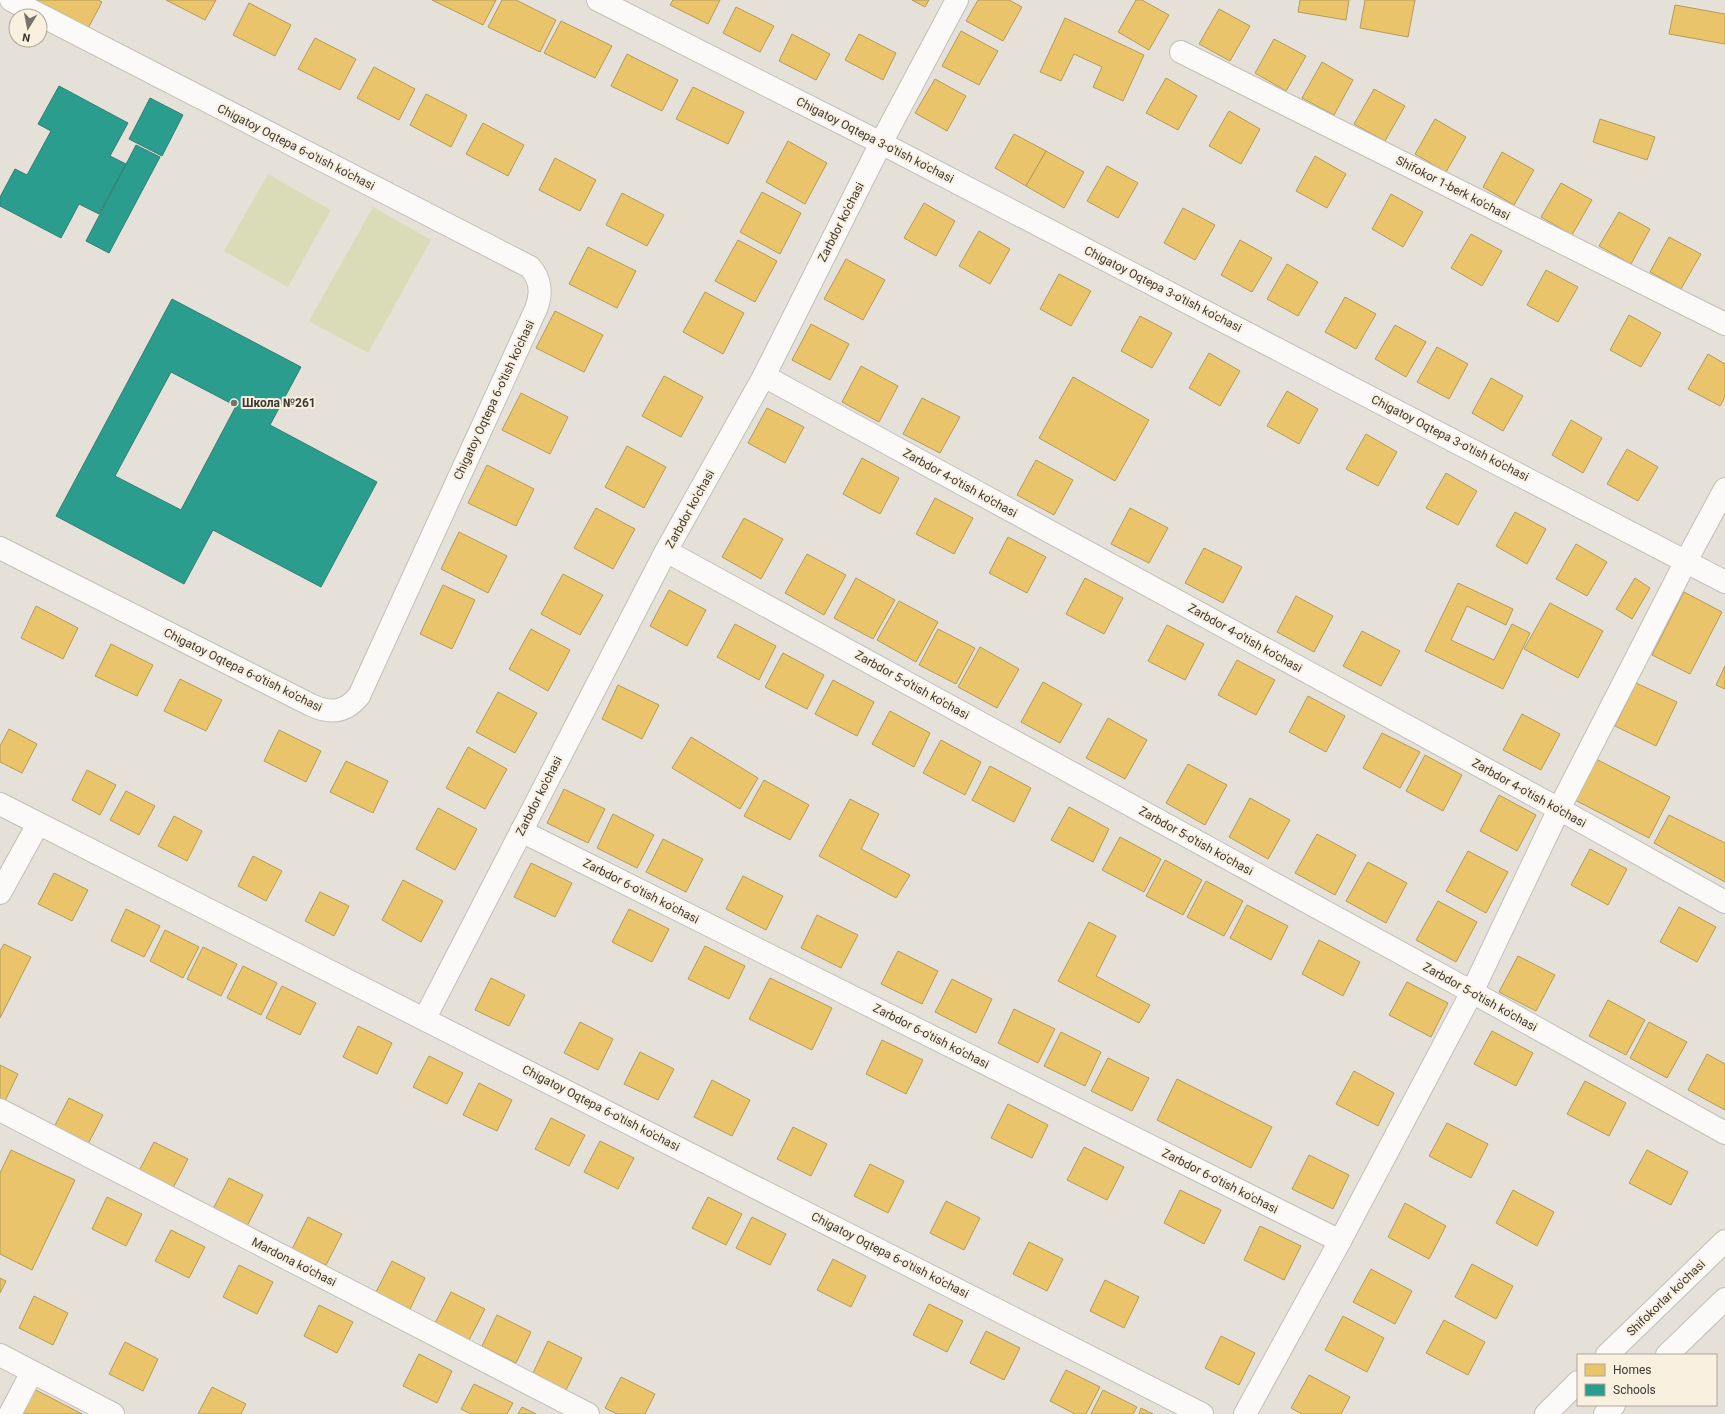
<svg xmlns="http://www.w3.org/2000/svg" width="1725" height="1414" font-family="Roboto,sans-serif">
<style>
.green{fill:#dadcb7}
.homes{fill:#e9c46a;stroke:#b59a59}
.schools{fill:#2a9d8f;stroke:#2f7f73;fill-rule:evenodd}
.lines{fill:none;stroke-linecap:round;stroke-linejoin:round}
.street-casing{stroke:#c2bfb8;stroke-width:24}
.secondary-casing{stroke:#c2bfb8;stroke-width:24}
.street{stroke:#fbfaf9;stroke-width:22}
.secondary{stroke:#fbfaf9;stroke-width:22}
.poi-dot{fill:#76736c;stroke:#f9f0e0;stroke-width:1.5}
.labels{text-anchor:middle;stroke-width:4;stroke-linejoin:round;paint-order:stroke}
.street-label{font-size:12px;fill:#3b3832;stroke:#f9f0e0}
.poi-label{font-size:12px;font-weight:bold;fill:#3b3832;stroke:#f9f0e0;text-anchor:start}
</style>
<rect width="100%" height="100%" fill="#e5e1d9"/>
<!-- green -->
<g class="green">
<polygon points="268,174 331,210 288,287 224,251"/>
<polygon points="373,207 431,240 368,353 309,321"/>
</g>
<!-- homes -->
<g class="homes">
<polygon points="27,0 98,0 102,2 86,32"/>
<polygon points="166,0 216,0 205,20"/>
<polygon points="432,0 496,0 483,25"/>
<polygon points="502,0 516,0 556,20 540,52 488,27"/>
<polygon points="673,0 720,0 708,24 670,5"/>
<polygon points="912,0 929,0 925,7"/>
<polygon points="978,0 1009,0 1022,7 1003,41 966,21"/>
<polygon points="1136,0 1142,0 1169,15 1149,50 1118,32"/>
<polygon points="1300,0 1349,0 1346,20 1298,12"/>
<polygon points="1365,0 1415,0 1408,37 1360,28"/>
<polygon points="249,3 291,25 275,56 233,35"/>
<polygon points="1675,5 1725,14 1725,44 1669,34"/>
<polygon points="736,7 774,26 760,52 723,33"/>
<polygon points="1219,9 1250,26 1230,61 1199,44"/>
<polygon points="1065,18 1144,55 1123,101 1093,87 1102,67 1074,54 1061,81 1040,72"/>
<polygon points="561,21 612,46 595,78 544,53"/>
<polygon points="961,31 998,51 979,85 942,66"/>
<polygon points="792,34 830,54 816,80 779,61"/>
<polygon points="859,34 896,53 883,80 845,60"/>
<polygon points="315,38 356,59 340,90 298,69"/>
<polygon points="1274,39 1306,56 1286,91 1255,73"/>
<polygon points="627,54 678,80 662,111 611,86"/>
<polygon points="1322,62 1353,80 1334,115 1302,98"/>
<polygon points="374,67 415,89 399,120 357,98"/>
<polygon points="1166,78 1197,96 1178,130 1146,113"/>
<polygon points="935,79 966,96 947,131 915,113"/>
<polygon points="693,87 744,112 728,144 676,119"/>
<polygon points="1374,89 1405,106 1385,141 1354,124"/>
<polygon points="426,94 467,115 451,147 410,125"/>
<polygon points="1229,111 1260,129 1241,164 1209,146"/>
<polygon points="1435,119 1466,137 1446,172 1415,154"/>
<polygon points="1600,119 1655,137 1647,160 1593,142"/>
<polygon points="483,123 524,145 508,176 466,154"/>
<polygon points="1014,134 1046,151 1026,186 995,168"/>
<polygon points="788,141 827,163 805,204 766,182"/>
<polygon points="1046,151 1084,172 1064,208 1026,186"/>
<polygon points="1502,152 1534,170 1514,205 1483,187"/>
<polygon points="1315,156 1346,174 1327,208 1296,191"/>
<polygon points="555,158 596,180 580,211 539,190"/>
<polygon points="1107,166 1138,183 1118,218 1087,201"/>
<polygon points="1561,183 1592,200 1572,235 1541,217"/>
<polygon points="762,192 801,213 780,254 740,232"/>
<polygon points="622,193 664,215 647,246 606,225"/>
<polygon points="1391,194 1423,212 1403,247 1372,229"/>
<polygon points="924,203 955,221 936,256 904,238"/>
<polygon points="1183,208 1215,225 1195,260 1164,243"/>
<polygon points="1619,212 1650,229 1631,264 1599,246"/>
<polygon points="979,231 1010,249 990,284 959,266"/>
<polygon points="1471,234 1502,251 1482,286 1451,268"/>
<polygon points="1669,237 1701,254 1681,289 1650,272"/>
<polygon points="738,240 777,261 755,302 715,281"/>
<polygon points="1240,240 1272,258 1252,292 1221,275"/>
<polygon points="588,247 636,271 617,308 569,284"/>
<polygon points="846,259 885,280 863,320 824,299"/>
<polygon points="1287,264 1318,282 1298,316 1267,299"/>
<polygon points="1546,270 1578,287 1558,322 1527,305"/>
<polygon points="1059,274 1091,291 1071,326 1040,309"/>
<polygon points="705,292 744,313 723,354 683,332"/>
<polygon points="1345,297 1376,314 1356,349 1325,332"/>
<polygon points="555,311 603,335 584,372 536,348"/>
<polygon points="1629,315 1661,333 1641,367 1610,350"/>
<polygon points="1140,316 1172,333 1152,368 1121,351"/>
<polygon points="811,324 849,344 830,380 792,360"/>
<polygon points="1395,325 1426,342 1406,377 1375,359"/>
<polygon points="1437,347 1468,364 1449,399 1417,382"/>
<polygon points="1209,353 1240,371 1220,406 1189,388"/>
<polygon points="1708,354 1725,364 1725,397 1720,406 1688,389"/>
<polygon points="861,366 898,386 879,422 842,402"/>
<polygon points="664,376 703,397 681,437 642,416"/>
<polygon points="1073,377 1149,420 1115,481 1039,438"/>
<polygon points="1491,378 1523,396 1503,431 1472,413"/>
<polygon points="1287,391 1318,409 1299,444 1267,426"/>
<polygon points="521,393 568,417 550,454 502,430"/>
<polygon points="922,398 960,417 940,453 903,434"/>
<polygon points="767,408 804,427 785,463 748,443"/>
<polygon points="1571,420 1602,438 1583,473 1552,455"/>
<polygon points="1366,434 1397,452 1378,486 1346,469"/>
<polygon points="627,446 666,467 644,508 605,487"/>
<polygon points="1627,449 1658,467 1638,501 1607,484"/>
<polygon points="862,458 899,478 880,514 843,494"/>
<polygon points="1036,460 1073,480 1054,515 1017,495"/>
<polygon points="487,465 534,489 516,526 468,503"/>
<polygon points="1446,473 1477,491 1458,525 1426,508"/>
<polygon points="935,498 973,518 954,554 916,534"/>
<polygon points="596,508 635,529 613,569 574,548"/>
<polygon points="1130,508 1168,528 1149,563 1111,544"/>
<polygon points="1515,512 1546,529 1527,564 1496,546"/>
<polygon points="744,518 783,539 761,579 722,557"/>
<polygon points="459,532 507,556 488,593 441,569"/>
<polygon points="1008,537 1046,557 1027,593 989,573"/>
<polygon points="1576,544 1607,562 1587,596 1556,579"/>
<polygon points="1204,548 1242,567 1223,603 1185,583"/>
<polygon points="807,554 846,575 824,615 785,593"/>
<polygon points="563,574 603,595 580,635 541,614"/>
<polygon points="856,578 895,600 873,639 834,618"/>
<polygon points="1085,578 1123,598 1104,634 1066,614"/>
<polygon points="1635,578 1650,588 1632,619 1616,609"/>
<polygon points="1458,583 1513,609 1506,625 1467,606 1451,640 1494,660 1512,624 1530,633 1503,689 1425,651"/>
<polygon points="443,585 475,600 452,649 420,634"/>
<polygon points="669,590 706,610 687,646 650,626"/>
<polygon points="1684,592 1722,612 1690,674 1652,655"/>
<polygon points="1296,596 1333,616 1314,652 1277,632"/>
<polygon points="899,601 938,622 916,662 877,640"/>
<polygon points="1550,603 1603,631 1578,678 1524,649"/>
<polygon points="36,606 78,628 63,659 21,638"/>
<polygon points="735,624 776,646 759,680 717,657"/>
<polygon points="1167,625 1204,644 1185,680 1148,661"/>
<polygon points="531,629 570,650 548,691 509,669"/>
<polygon points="938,629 975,648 956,684 919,665"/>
<polygon points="1362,631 1400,651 1381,686 1343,666"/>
<polygon points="111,644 153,665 137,696 95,676"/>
<polygon points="980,647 1019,669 997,708 958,687"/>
<polygon points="783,653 824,675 807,709 765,687"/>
<polygon points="1237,660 1275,680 1256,715 1218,695"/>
<polygon points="1725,666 1725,689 1716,685"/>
<polygon points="180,679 222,700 206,731 164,711"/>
<polygon points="833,680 874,702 857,736 815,714"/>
<polygon points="1043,682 1082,704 1060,743 1021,722"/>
<polygon points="1636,683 1677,702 1656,746 1615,726"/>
<polygon points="618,685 659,705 642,739 602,719"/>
<polygon points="498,692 537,713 515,753 476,732"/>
<polygon points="1308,696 1345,716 1326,752 1289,732"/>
<polygon points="890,711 930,733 914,767 872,744"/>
<polygon points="1522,714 1560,734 1541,770 1503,750"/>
<polygon points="1108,718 1147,740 1125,779 1086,758"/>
<polygon points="9,729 37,744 22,773 0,762 0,746"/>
<polygon points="279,730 321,751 306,782 264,761"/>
<polygon points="1382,733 1420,752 1400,788 1363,768"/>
<polygon points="691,737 758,778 740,809 672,768"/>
<polygon points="941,740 981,762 965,795 923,773"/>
<polygon points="468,747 507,769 485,809 446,788"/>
<polygon points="1425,755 1462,775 1443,811 1406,791"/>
<polygon points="1592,757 1670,797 1649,838 1571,798"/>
<polygon points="346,761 388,781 373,813 330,792"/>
<polygon points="1188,764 1227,785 1205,825 1166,803"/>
<polygon points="990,766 1031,788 1014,822 972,800"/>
<polygon points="87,770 116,785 100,815 72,800"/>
<polygon points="764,780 809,805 790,840 744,816"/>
<polygon points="564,789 605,809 588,843 547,823"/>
<polygon points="126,791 155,806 139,835 110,820"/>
<polygon points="1499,795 1536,815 1517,851 1480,831"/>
<polygon points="1250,798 1290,820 1268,859 1229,837"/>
<polygon points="850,799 879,814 861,849 910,875 896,898 819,856"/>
<polygon points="1069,807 1109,829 1093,862 1051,840"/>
<polygon points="438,808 477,829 455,870 416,849"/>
<polygon points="613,814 654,835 637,868 597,848"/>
<polygon points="1669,815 1725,843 1725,882 1654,843"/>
<polygon points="174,816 202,831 187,861 158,846"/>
<polygon points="1317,834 1356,855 1335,895 1295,873"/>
<polygon points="1120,837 1161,859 1144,892 1102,870"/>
<polygon points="663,839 703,859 686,892 646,872"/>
<polygon points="1590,849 1627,869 1608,905 1571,885"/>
<polygon points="1468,851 1508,872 1486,913 1446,891"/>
<polygon points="253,856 282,871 266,901 238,886"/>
<polygon points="1165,860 1202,880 1183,915 1146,896"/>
<polygon points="1368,862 1407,883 1386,923 1346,901"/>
<polygon points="531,863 572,883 555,917 514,897"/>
<polygon points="54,873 88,890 72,921 38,904"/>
<polygon points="743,876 783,896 766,930 726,909"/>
<polygon points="403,880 443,901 421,942 382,920"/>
<polygon points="1206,881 1243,901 1224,936 1187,917"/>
<polygon points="320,892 349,906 334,936 305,921"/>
<polygon points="1438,901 1477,922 1456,962 1416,940"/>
<polygon points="1247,905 1288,926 1271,960 1230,938"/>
<polygon points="1679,907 1716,927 1697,962 1660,942"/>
<polygon points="126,909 160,926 144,957 111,941"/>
<polygon points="629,909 669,929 652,962 612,942"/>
<polygon points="817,915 858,935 841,968 801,948"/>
<polygon points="1089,922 1116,936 1096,976 1150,1005 1139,1023 1058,981"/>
<polygon points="165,930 199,947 183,978 150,961"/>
<polygon points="1319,940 1360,962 1343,996 1302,974"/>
<polygon points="4,944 31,957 0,1018 0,951"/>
<polygon points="705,946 745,966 729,999 688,979"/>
<polygon points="203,947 237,964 221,996 187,979"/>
<polygon points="898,951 938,971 922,1004 881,984"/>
<polygon points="1518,956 1555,975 1536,1011 1499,992"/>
<polygon points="243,966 277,983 261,1015 227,998"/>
<polygon points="491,978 525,995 509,1026 475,1010"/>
<polygon points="770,978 832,1008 812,1050 749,1019"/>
<polygon points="952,979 992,999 976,1033 935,1012"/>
<polygon points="1407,982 1448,1003 1431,1037 1389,1015"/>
<polygon points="282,986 316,1003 300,1035 266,1018"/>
<polygon points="1608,1000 1645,1020 1626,1055 1589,1036"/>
<polygon points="1014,1009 1055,1029 1038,1063 998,1043"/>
<polygon points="580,1022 613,1039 598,1070 564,1053"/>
<polygon points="1649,1022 1687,1042 1667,1078 1630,1058"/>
<polygon points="358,1026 392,1043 377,1074 343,1057"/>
<polygon points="1492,1031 1533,1053 1516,1086 1474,1064"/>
<polygon points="1061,1032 1101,1052 1085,1086 1044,1066"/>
<polygon points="882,1040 923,1060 906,1094 866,1074"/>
<polygon points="640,1052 674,1069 658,1100 624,1084"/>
<polygon points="1707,1054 1725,1064 1725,1110 1688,1090"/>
<polygon points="429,1056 463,1073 447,1104 413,1087"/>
<polygon points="1108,1058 1149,1078 1132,1111 1091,1091"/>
<polygon points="0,1065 18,1074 3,1105 0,1104"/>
<polygon points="1354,1071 1394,1093 1378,1126 1336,1104"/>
<polygon points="1177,1079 1272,1127 1251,1168 1157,1120"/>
<polygon points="712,1080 750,1100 732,1136 694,1117"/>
<polygon points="1585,1081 1626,1103 1609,1136 1567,1114"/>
<polygon points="479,1083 512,1100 497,1131 463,1115"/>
<polygon points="69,1098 103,1115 87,1146 53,1129"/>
<polygon points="1008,1104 1048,1125 1032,1158 991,1138"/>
<polygon points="551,1118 585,1135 569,1166 535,1149"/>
<polygon points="1447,1123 1488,1144 1471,1178 1429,1156"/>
<polygon points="793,1127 827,1144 811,1176 777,1159"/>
<polygon points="600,1141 634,1158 618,1189 584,1172"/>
<polygon points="154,1142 188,1159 172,1190 138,1173"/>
<polygon points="1084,1147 1124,1167 1107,1200 1067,1180"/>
<polygon points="11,1150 75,1180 32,1270 0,1254 0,1173"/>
<polygon points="1647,1150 1688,1172 1671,1205 1629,1183"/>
<polygon points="1309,1155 1349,1175 1333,1209 1292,1189"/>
<polygon points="870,1164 904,1181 888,1213 854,1196"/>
<polygon points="229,1178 263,1195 247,1226 213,1209"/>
<polygon points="1180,1190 1221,1210 1204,1244 1164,1223"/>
<polygon points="1513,1190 1554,1212 1537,1246 1496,1223"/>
<polygon points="107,1197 142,1214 126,1246 92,1229"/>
<polygon points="708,1197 742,1214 726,1245 692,1228"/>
<polygon points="946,1201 980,1218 964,1250 930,1233"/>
<polygon points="1405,1203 1446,1226 1429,1259 1388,1237"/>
<polygon points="308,1217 342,1234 326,1265 292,1249"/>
<polygon points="752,1217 786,1234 770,1265 736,1248"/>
<polygon points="1260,1226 1301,1246 1284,1280 1244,1260"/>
<polygon points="171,1230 205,1247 189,1278 155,1261"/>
<polygon points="1029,1242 1063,1259 1047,1291 1013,1274"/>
<polygon points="833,1259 866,1276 851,1307 817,1290"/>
<polygon points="392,1261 425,1278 410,1309 376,1292"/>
<polygon points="1472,1264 1513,1286 1496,1319 1455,1297"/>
<polygon points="239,1265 273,1282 257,1314 223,1297"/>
<polygon points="1371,1269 1412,1291 1395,1324 1353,1302"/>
<polygon points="0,1278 6,1281 0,1293"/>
<polygon points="1105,1280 1139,1297 1124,1328 1090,1311"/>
<polygon points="451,1292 485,1309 469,1340 435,1323"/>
<polygon points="34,1296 68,1313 53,1345 19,1328"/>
<polygon points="929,1304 963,1321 947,1352 913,1335"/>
<polygon points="319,1305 353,1322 337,1353 304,1336"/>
<polygon points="497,1315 531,1332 516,1363 482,1346"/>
<polygon points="1343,1316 1384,1338 1367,1372 1325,1350"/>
<polygon points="1444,1320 1485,1342 1468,1375 1426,1353"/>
<polygon points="986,1331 1020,1348 1004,1380 970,1363"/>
<polygon points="1221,1336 1255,1353 1239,1385 1205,1368"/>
<polygon points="548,1341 582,1358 566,1390 533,1373"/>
<polygon points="125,1342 158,1359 143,1391 109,1374"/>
<polygon points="419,1354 452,1371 437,1403 403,1386"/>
<polygon points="1066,1370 1100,1387 1086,1414 1075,1414 1050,1401"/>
<polygon points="1309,1375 1350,1397 1341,1414 1302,1414 1291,1408"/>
<polygon points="621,1377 655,1394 645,1414 617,1414 605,1408"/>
<polygon points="474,1384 513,1403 507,1414 471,1414 461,1409"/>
<polygon points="212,1387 246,1404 241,1414 198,1414"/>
<polygon points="32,1388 82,1414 19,1414"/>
<polygon points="1103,1390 1137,1407 1133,1414 1091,1414"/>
<polygon points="522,1407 536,1414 518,1414"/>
<polygon points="1141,1408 1153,1414 1139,1414"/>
</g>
<!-- schools -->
<g class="schools">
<polygon points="59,86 128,123 110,156 126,164 99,214 79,204 61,238 0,206 0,197 15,169 27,175 51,131 38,124"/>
<polygon points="150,98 183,115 162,156 129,139"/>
<polygon points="136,145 160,157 109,253 86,241"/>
<path d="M172,299L301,367L270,425L377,482L321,587L213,530L184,584L56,516ZM171,372L236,406L181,510L115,476Z"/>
</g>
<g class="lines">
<!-- street casing -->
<g class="street-casing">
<g id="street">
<polyline points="598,0 881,143 1725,582"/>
<polyline points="1181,52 1725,324"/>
<polyline points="764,376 1559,809 1725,902"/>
<path d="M0,548L311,705C330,714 345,713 359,696L536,309C542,294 541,279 530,267L11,0"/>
<polyline points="666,551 1472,992 1725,1133"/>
<polyline points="0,804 1202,1414"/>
<polyline points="521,831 1340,1241"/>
<polyline points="0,893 38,824"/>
<polyline points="425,1018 666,551 764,376 881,143 957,0"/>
<polyline points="0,1110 588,1414"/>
<polyline points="0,1355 113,1414"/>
<polyline points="10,1414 32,1372"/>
<polyline points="1245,1414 1340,1241 1472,992 1559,809 1686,561 1725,489"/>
</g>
</g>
<!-- secondary casing -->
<g class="secondary-casing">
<g id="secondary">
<polyline points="1607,1355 1725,1241"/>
<polyline points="1667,1355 1725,1299"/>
<polyline points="1546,1414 1578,1382"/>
<polyline points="1605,1414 1614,1405"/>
</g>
</g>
<!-- street -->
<use href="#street" class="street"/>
<!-- secondary -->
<use href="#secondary" class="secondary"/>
</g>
<!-- markers -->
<circle class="poi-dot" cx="234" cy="403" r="4"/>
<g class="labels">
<!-- street labels -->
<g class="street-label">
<text transform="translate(875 140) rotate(27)" y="4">Chigatoy Oqtepa 3-o'tish ko'chasi</text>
<text transform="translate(296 147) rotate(27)" y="4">Chigatoy Oqtepa 6-o'tish ko'chasi</text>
<text transform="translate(1453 188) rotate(27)" y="4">Shifokor 1-berk ko'chasi</text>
<text transform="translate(841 222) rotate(-63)" y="4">Zarbdor ko'chasi</text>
<text transform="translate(1163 289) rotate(27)" y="4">Chigatoy Oqtepa 3-o'tish ko'chasi</text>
<text transform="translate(494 400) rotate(-65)" y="4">Chigatoy Oqtepa 6-o'tish ko'chasi</text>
<text transform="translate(1450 438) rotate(27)" y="4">Chigatoy Oqtepa 3-o'tish ko'chasi</text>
<text transform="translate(960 483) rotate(29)" y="4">Zarbdor 4-o'tish ko'chasi</text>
<text transform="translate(690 509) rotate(-61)" y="4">Zarbdor ko'chasi</text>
<text transform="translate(1245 638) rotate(29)" y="4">Zarbdor 4-o'tish ko'chasi</text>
<text transform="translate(243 670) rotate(26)" y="4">Chigatoy Oqtepa 6-o'tish ko'chasi</text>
<text transform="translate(912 685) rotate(29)" y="4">Zarbdor 5-o'tish ko'chasi</text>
<text transform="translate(1529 793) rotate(29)" y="4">Zarbdor 4-o'tish ko'chasi</text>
<text transform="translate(539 796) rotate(-63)" y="4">Zarbdor ko'chasi</text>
<text transform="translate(1196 841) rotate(29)" y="4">Zarbdor 5-o'tish ko'chasi</text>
<text transform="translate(641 891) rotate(27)" y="4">Zarbdor 6-o'tish ko'chasi</text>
<text transform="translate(1480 997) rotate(29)" y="4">Zarbdor 5-o'tish ko'chasi</text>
<text transform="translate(931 1036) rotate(27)" y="4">Zarbdor 6-o'tish ko'chasi</text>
<text transform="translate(601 1108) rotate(27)" y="4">Chigatoy Oqtepa 6-o'tish ko'chasi</text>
<text transform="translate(1220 1181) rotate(27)" y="4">Zarbdor 6-o'tish ko'chasi</text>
<text transform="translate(890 1255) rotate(27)" y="4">Chigatoy Oqtepa 6-o'tish ko'chasi</text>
<text transform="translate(294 1262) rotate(27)" y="4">Mardona ko'chasi</text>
<text transform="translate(1666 1298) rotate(-44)" y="4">Shifokorlar ko'chasi</text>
</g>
<!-- poi labels -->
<g class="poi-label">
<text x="242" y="407">Школа №261</text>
</g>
</g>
<!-- legend -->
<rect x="1577" y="1354" width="140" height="52" fill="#f9f0e0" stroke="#ada69a"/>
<rect x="1585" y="1364" width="20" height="12" fill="#e9c46a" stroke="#ada69a"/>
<text x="1613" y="1374" font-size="12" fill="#3b3832">Homes</text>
<rect x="1585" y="1384" width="20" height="12" fill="#2a9d8f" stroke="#ada69a"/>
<text x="1613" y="1394" font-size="12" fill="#3b3832">Schools</text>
<!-- north arrow -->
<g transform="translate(28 28) rotate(190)"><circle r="19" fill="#f9f0e0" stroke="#ada69a"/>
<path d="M0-3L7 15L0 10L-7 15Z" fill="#76736c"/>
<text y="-6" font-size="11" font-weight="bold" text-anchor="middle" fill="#3b3832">N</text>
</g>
</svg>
